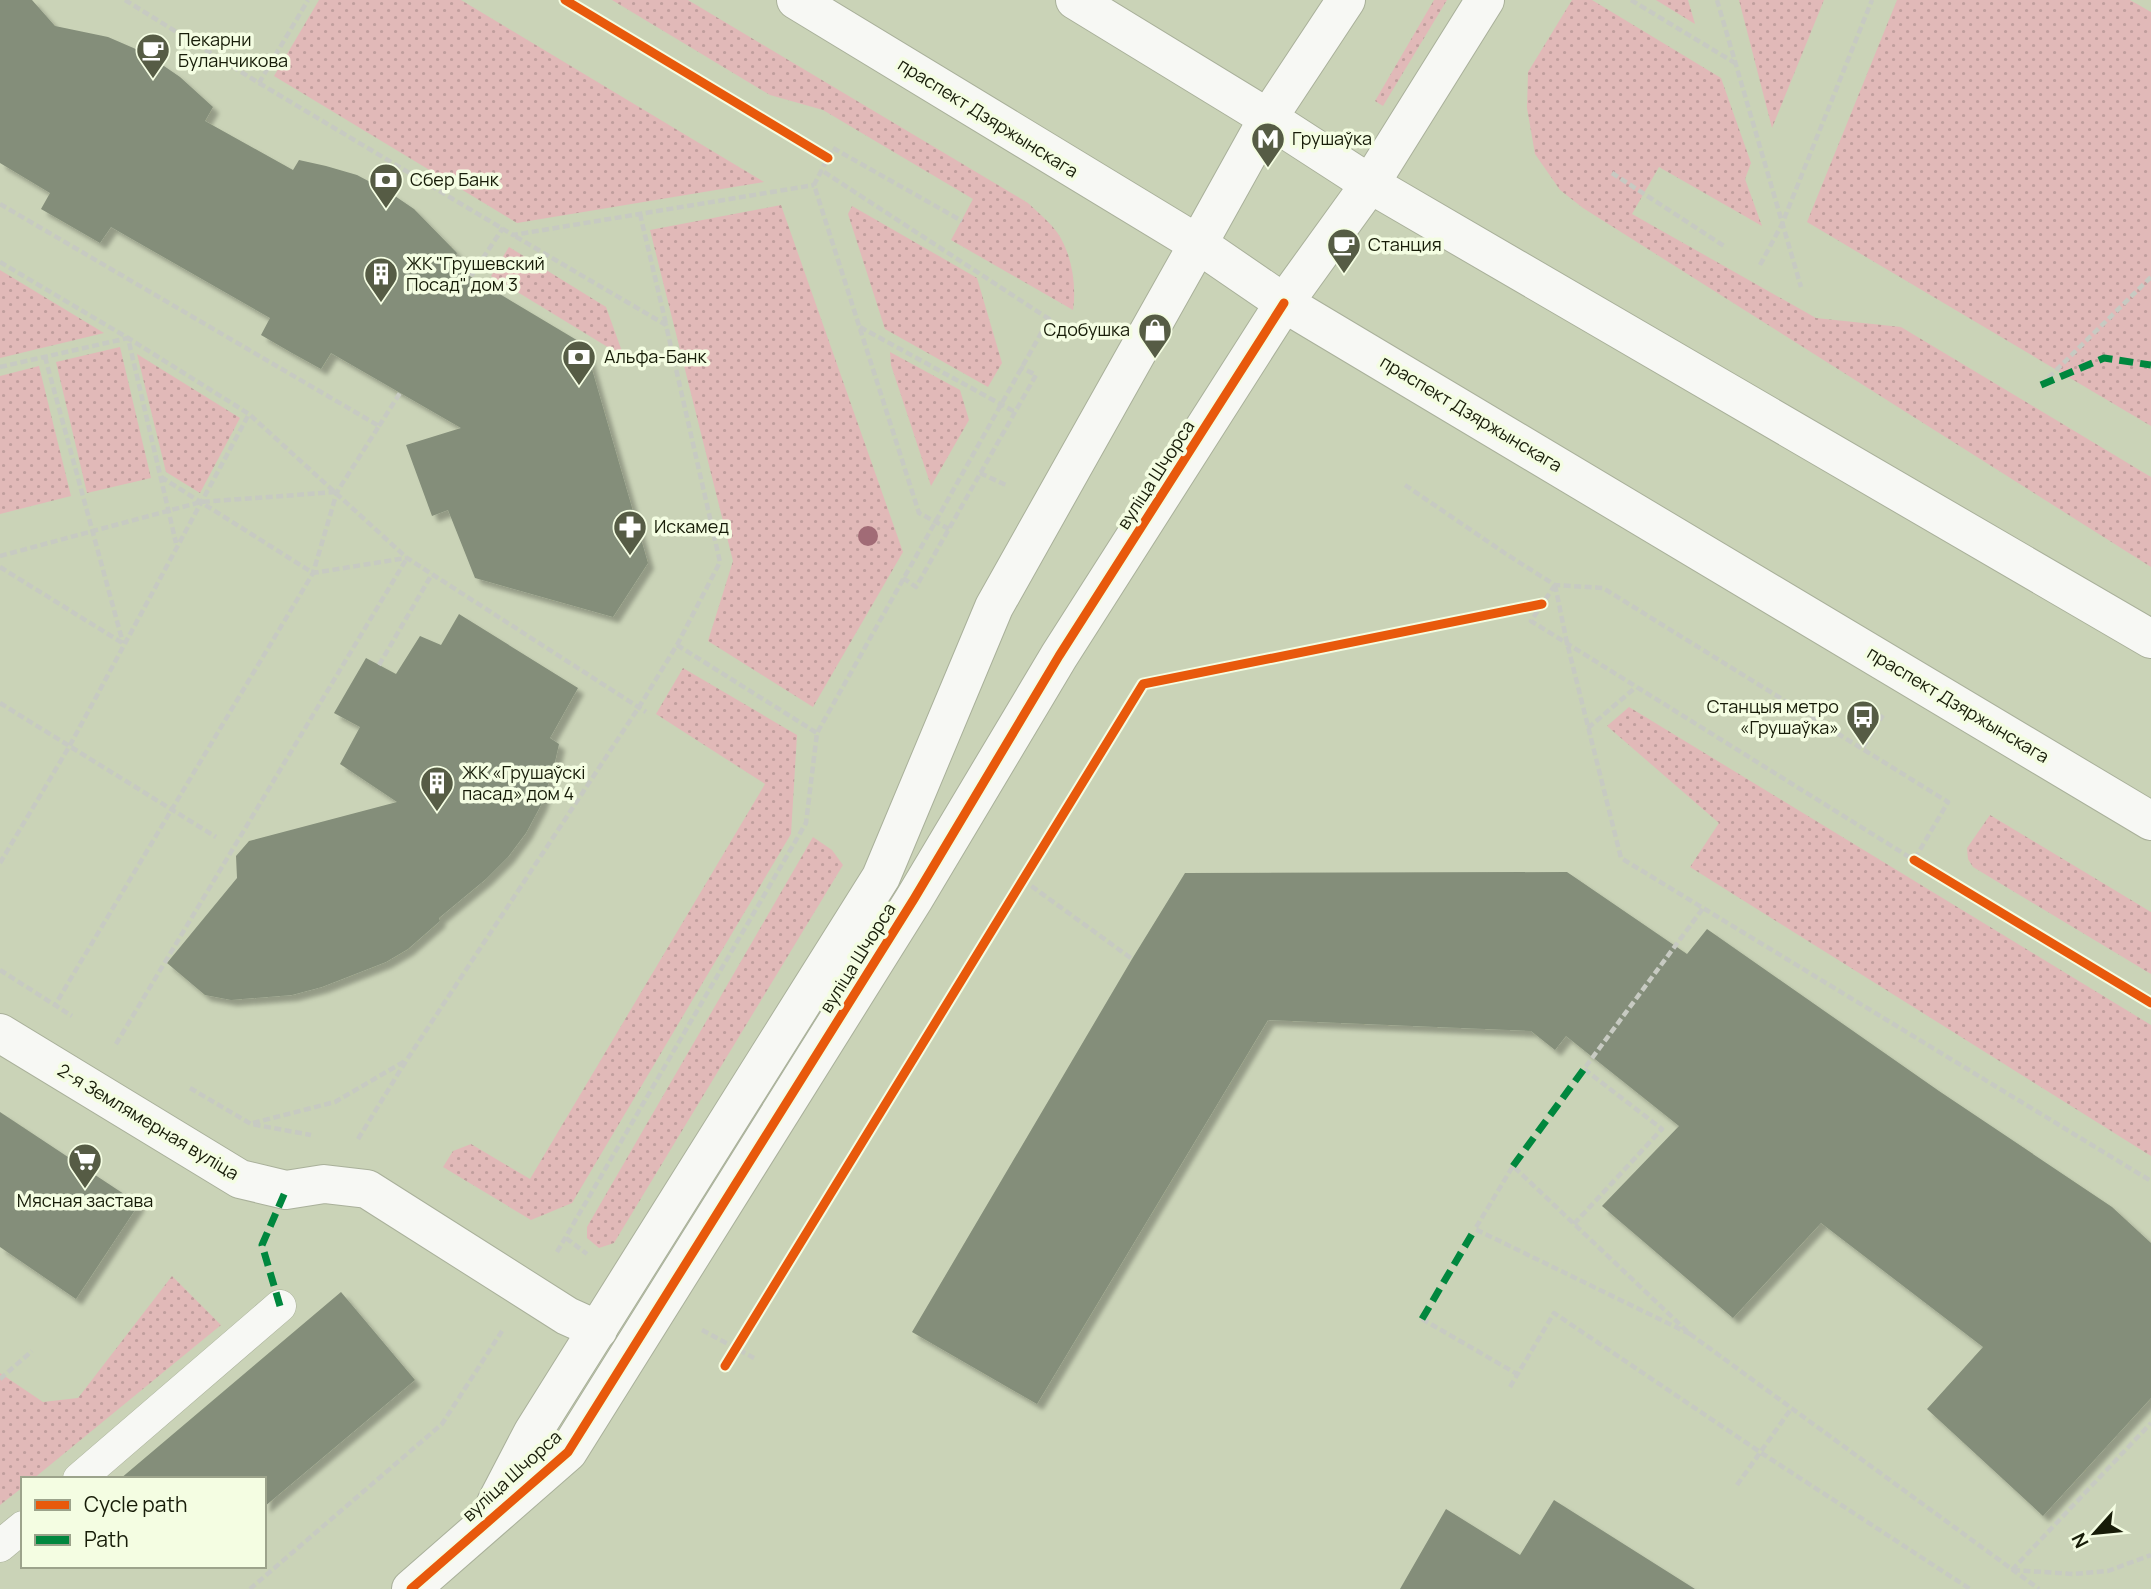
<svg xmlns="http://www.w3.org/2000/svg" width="2151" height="1589" font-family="Manrope,sans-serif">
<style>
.grass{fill:url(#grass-dots)}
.building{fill:#848e7a;filter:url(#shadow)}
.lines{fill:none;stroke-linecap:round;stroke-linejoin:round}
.service-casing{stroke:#a9b09a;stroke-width:33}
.minor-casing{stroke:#a9b09a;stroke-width:40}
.tertiary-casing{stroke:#a9b09a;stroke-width:40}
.secondary-casing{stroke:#a9b09a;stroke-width:40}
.primary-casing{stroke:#a9b09a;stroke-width:40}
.path{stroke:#c7cac2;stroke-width:4.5;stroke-dasharray:7 3.5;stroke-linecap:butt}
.service{stroke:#f7f8f4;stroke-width:32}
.minor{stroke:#f7f8f4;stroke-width:38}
.tertiary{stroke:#f7f8f4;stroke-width:38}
.secondary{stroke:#f7f8f4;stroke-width:38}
.primary{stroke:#f7f8f4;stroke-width:38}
.quiet{stroke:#00873e;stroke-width:7;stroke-dasharray:14 7;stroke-linecap:butt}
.cycleway-casing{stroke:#f4fde2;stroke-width:13}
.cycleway{stroke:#e8590c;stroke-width:9}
.tree{fill:#a16b76}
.labels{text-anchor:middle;stroke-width:7;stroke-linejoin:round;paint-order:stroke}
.poi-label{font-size:18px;fill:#171c08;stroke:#f4fde2;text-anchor:start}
.street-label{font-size:18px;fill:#171c08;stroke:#f4fde2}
</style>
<defs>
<pattern id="grass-dots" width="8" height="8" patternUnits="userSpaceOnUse" patternTransform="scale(1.75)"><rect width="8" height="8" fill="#e1b9b8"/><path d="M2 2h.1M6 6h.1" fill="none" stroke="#c09e9d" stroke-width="1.8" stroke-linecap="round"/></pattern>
<filter id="shadow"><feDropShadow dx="6" dy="6" stdDeviation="2" flood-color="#0004"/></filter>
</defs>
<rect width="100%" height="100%" fill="#cad3b7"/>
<!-- grass -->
<g class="grass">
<polygon points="319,0 461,0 764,182 517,223 274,76"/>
<path d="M612,0H688L1028,203C1036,211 1045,218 1052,226C1071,247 1077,283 1073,310L951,240L973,199L823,110L770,95Z"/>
<polygon points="1434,0 1447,0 1383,106 1375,101"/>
<polygon points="1572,0 1592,0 1721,78 1751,163 1745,179 1762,226 1659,167 1632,214 1816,318 1901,327 2151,477 2151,567 1583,208 1560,190 1535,154 1527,108 1528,72"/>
<polygon points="1656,0 1688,0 1695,24"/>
<polygon points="1739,0 1824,0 1772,128"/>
<polygon points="1897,0 2130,0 2151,12 2151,426 1807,222"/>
<polygon points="781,205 903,552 813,707 708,641 733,561 650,230"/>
<polygon points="852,206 977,278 1002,363 988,387 885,329 848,214"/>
<polygon points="509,247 606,307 624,357 491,276"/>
<polygon points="0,270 104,333 0,358"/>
<polygon points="120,347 151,478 87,493 56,362"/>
<polygon points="890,352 960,390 969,420 931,486 891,365"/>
<polygon points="137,354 240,418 200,493 166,472"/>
<polygon points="39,366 71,496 0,514 0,376"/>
<polygon points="683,668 797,735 791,834 572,1203 531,1220 443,1167 453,1151 471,1144 530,1179 765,784 656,714"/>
<polygon points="1629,707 2151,1025 2151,1156 1690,867 1719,823 1607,726"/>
<polygon points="1990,815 2151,912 2151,974 1973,867 1968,859 1967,848"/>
<polygon points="813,837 832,850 843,865 614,1243 599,1248 587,1238 587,1227"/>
<polygon points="172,1276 221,1325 33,1479 23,1479 23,1487 0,1505 0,1373 43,1402 78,1398"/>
</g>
<!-- building -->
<g class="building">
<polygon points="0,0 32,0 55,26 108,37 145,53 180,77 213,107 205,121 293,170 299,160 326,166 357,175 389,192 414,209 457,253 451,265 585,345 648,563 613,617 475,578 448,510 432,516 406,445 461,428 331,353 321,369 292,353 261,335 270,318 111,227 100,243 41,209 50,193 0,163"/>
<polygon points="459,614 578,688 550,738 559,744 553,771 541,805 526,833 508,857 486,879 439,918 440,921 408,949 386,962 322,987 292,995 231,1000 205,995 167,963 237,878 236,856 249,841 397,802 340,764 360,727 334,713 366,658 396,674 420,636 441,645"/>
<polygon points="1567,872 1687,954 1707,929 1939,1091 2112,1207 2151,1243 2151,1398 2043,1516 1927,1409 1983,1347 1821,1223 1733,1318 1602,1206 1679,1126 1566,1036 1555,1050 1531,1031 1268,1020 1037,1404 912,1332 1132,959 1185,873"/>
<polygon points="0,1112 139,1204 76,1299 0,1247"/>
<polygon points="341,1292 415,1380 264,1507 264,1479 120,1479"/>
<polygon points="1554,1500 1695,1589 1400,1589 1446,1509 1520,1555"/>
</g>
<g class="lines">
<!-- service casing -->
<g class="service-casing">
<g id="service">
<polyline points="79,1479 280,1306"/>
<polyline points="0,1546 23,1527"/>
</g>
</g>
<!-- minor casing -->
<g class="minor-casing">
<polyline id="minor" points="0,1033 240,1179 286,1190 324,1184 367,1189 567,1316 598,1330"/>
</g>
<!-- tertiary casing -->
<g class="tertiary-casing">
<g id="tertiary">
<polyline points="496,1503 533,1432 881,877 994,607 1198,244"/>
<polyline points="411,1589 568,1452 914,899 1059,656 1284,303"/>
</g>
</g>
<!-- secondary casing -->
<g class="secondary-casing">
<g id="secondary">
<polyline points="1198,244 1268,118 1346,0"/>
<polyline points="1284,303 1370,184 1485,0"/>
</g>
</g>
<!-- primary casing -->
<g class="primary-casing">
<g id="primary">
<polyline points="796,0 1198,244 1284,303 2151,821"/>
<polyline points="1075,0 1268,118 1370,184 2151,639"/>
</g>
</g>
<!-- path -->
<g class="path">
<polyline points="125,0 259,83 308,0"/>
<polyline points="565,0 828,158"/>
<polyline points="1631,0 1735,63"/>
<polyline points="1717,0 1801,287"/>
<polyline points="259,83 513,235 814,185"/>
<polyline points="1612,173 1724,246"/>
<polyline points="0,204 379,426 337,492 313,573 55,1005"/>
<polyline points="640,214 666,324"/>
<polyline points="0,262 128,338 249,414 407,558 646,712"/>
<polyline points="1760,265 1782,224 1872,0"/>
<polyline points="471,276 503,228"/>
<polyline points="860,327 1015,412"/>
<polyline points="45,357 123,643"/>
<polyline points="0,367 128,338 176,543"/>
<polyline points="2041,385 2151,277"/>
<polyline points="379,426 400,393"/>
<polyline points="980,473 1008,486"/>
<polyline points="161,477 313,573 406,558"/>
<polyline points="1405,485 1506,554 1555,585 1603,588 1948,802 1914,860"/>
<polyline points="949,529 919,513 814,185 833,148 962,221"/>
<polyline points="0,556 201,502 336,492"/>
<polyline points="0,567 124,644"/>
<polyline points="903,578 916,587 1036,375 1020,367"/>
<polyline points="1555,585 1567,643 1621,858 2151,1181"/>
<polyline points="1555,585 1531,621 1914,860 2151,1003"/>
<polyline points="677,645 817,733"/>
<polyline points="379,665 432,574"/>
<polyline points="0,703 216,837"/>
<polyline points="1588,728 1636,687"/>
<polyline points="1863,747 1883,715"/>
<polyline points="0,863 69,747 249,414"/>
<polyline points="1023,880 1132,959"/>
<polyline points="0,970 72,1016"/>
<polyline points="116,1044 407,558"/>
<polyline points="190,1088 251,1124 311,1135"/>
<polyline points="253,1123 335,1102 405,1061"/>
<polyline points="358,1139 406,1061 639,707 677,645 720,562 666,325 513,235"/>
<polyline points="1574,1224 1662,1129 1584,1069 1704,907"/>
<polyline points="566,1238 587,1254"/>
<polyline points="557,1252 806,823 817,733 1049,319 821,170"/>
<polyline points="1422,1319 1517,1374"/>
<polyline points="702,1330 754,1358"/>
<polyline points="1690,1334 1475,1229 1513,1166 1690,1334 2039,1589"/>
<polyline points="0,1379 32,1351"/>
<polyline points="1510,1387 1554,1313 1760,1452 1970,1589"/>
<polyline points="1737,1485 1791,1409"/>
<polyline points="2012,1570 2151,1423"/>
<polyline points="2013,1570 2073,1574 2108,1571 2151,1555"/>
<polyline points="250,1589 442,1424 502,1331"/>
</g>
<!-- service -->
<use href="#service" class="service"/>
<!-- minor -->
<use href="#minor" class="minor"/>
<!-- tertiary -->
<use href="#tertiary" class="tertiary"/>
<!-- secondary -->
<use href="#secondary" class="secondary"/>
<!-- primary -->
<use href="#primary" class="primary"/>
<!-- quiet -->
<g class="quiet">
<polyline points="2041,385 2104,358 2151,365"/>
<polyline points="1513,1166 1584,1069"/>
<polyline points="280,1306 262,1245 286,1190"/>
<polyline points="1422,1319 1475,1229"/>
</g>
<!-- cycleway casing -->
<g class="cycleway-casing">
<g id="cycleway">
<polyline points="565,0 828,158"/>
<polyline points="1914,860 2151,1003"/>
<polyline points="725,1366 1143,684 1542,604"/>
<polyline points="411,1589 568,1452 914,899 1059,656 1284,303"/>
</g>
</g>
<!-- cycleway -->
<use href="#cycleway" class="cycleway"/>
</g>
<!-- trees -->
<circle class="tree" cx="868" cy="536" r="10"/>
<!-- icons -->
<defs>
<g id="cafe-pin" transform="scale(1.75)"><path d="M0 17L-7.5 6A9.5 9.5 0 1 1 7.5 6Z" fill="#565c45" stroke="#f4fde2"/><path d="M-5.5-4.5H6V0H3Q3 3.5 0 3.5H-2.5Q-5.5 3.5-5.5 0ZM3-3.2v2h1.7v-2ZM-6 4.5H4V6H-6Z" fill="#fff"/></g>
<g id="metro-pin" transform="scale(1.75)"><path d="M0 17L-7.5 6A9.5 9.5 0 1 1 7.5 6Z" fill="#565c45" stroke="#f4fde2"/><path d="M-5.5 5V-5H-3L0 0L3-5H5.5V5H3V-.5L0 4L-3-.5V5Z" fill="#fff"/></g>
<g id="bank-pin" transform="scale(1.75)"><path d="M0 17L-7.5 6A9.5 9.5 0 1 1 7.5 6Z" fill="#565c45" stroke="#f4fde2"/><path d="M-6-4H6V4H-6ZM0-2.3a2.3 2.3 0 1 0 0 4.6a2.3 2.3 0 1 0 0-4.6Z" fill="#fff"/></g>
<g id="building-pin" transform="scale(1.75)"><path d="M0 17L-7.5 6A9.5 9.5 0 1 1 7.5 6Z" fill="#565c45" stroke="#f4fde2"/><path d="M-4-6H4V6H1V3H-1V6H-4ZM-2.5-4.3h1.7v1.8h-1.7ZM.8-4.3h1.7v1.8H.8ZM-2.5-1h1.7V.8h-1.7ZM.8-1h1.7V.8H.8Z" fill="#fff"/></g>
<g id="shop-pin" transform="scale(1.75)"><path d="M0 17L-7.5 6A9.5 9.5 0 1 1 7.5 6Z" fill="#565c45" stroke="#f4fde2"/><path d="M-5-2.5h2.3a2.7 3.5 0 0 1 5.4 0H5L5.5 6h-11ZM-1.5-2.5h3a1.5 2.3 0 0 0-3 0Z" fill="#fff"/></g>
<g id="pharmacy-pin" transform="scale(1.75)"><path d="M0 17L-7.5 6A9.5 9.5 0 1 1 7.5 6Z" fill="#565c45" stroke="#f4fde2"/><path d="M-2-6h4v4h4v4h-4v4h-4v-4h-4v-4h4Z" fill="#fff"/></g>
<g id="bus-pin" transform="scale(1.75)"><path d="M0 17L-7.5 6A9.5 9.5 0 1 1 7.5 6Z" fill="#565c45" stroke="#f4fde2"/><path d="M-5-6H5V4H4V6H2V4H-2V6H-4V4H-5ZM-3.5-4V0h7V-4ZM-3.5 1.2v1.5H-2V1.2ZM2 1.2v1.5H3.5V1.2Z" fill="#fff"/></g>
<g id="supermarket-pin" transform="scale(1.75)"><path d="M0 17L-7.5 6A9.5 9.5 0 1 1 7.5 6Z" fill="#565c45" stroke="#f4fde2"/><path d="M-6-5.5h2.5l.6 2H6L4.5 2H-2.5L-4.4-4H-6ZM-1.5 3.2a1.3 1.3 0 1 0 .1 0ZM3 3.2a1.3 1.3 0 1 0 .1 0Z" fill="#fff"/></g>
</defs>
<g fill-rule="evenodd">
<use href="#cafe-pin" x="153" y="50"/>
<use href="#metro-pin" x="1268" y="139"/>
<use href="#bank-pin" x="386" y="180"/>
<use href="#cafe-pin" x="1344" y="245"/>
<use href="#building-pin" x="381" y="274"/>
<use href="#shop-pin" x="1155" y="330"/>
<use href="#bank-pin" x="579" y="357"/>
<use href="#pharmacy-pin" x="630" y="527"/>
<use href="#bus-pin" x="1863" y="717"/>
<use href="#building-pin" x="437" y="783"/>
<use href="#supermarket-pin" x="85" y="1160"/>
</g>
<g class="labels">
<!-- poi labels -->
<g class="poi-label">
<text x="178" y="46">Пекарни<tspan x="178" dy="21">Буланчикова</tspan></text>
<text x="1292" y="145">Грушаўка</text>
<text x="410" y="186">Сбер Банк</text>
<text x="1368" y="251">Станция</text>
<text x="406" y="270">ЖК "Грушевский<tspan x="406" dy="21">Посад" дом 3</tspan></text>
<text x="1130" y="336" text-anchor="end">Сдобушка</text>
<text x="604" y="363">Альфа-Банк</text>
<text x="654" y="533">Искамед</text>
<text x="1839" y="713" text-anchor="end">Станцыя метро<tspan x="1839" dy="21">«Грушаўка»</tspan></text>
<text x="462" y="779">ЖК «Грушаўскі<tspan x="462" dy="21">пасад» дом 4</tspan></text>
<text x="85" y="1207" text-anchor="middle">Мясная застава</text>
</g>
<!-- street labels -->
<g class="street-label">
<text transform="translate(988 118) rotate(32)" y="6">праспект Дзяржынскага</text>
<text transform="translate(1471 414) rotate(31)" y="6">праспект Дзяржынскага</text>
<text transform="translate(1156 475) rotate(-57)" y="6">вуліца Шчорса</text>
<text transform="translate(1958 705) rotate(31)" y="6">праспект Дзяржынскага</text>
<text transform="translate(858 958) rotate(-58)" y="6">вуліца Шчорса</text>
<text transform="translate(148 1122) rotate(31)" y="6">2-я Землямерная вуліца</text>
<text transform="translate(512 1476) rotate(-42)" y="6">вуліца Шчорса</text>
</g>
</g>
<!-- legend -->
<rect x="21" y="1477" width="245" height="91" fill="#f4fde2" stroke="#9ca38b" stroke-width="2"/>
<rect x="35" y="1500" width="35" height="10" fill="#e8590c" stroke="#9ca38b" stroke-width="2"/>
<text x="84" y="1512" font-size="21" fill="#171c08">Cycle path</text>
<rect x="35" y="1535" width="35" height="10" fill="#00873e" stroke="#9ca38b" stroke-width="2"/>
<text x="84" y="1547" font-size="21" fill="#171c08">Path</text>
<!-- north arrow -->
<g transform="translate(2095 1533) rotate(243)" stroke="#f4fde2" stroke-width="5" paint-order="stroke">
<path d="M0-5L12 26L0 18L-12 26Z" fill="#171c08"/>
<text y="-10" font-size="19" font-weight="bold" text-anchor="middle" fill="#171c08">N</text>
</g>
</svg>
